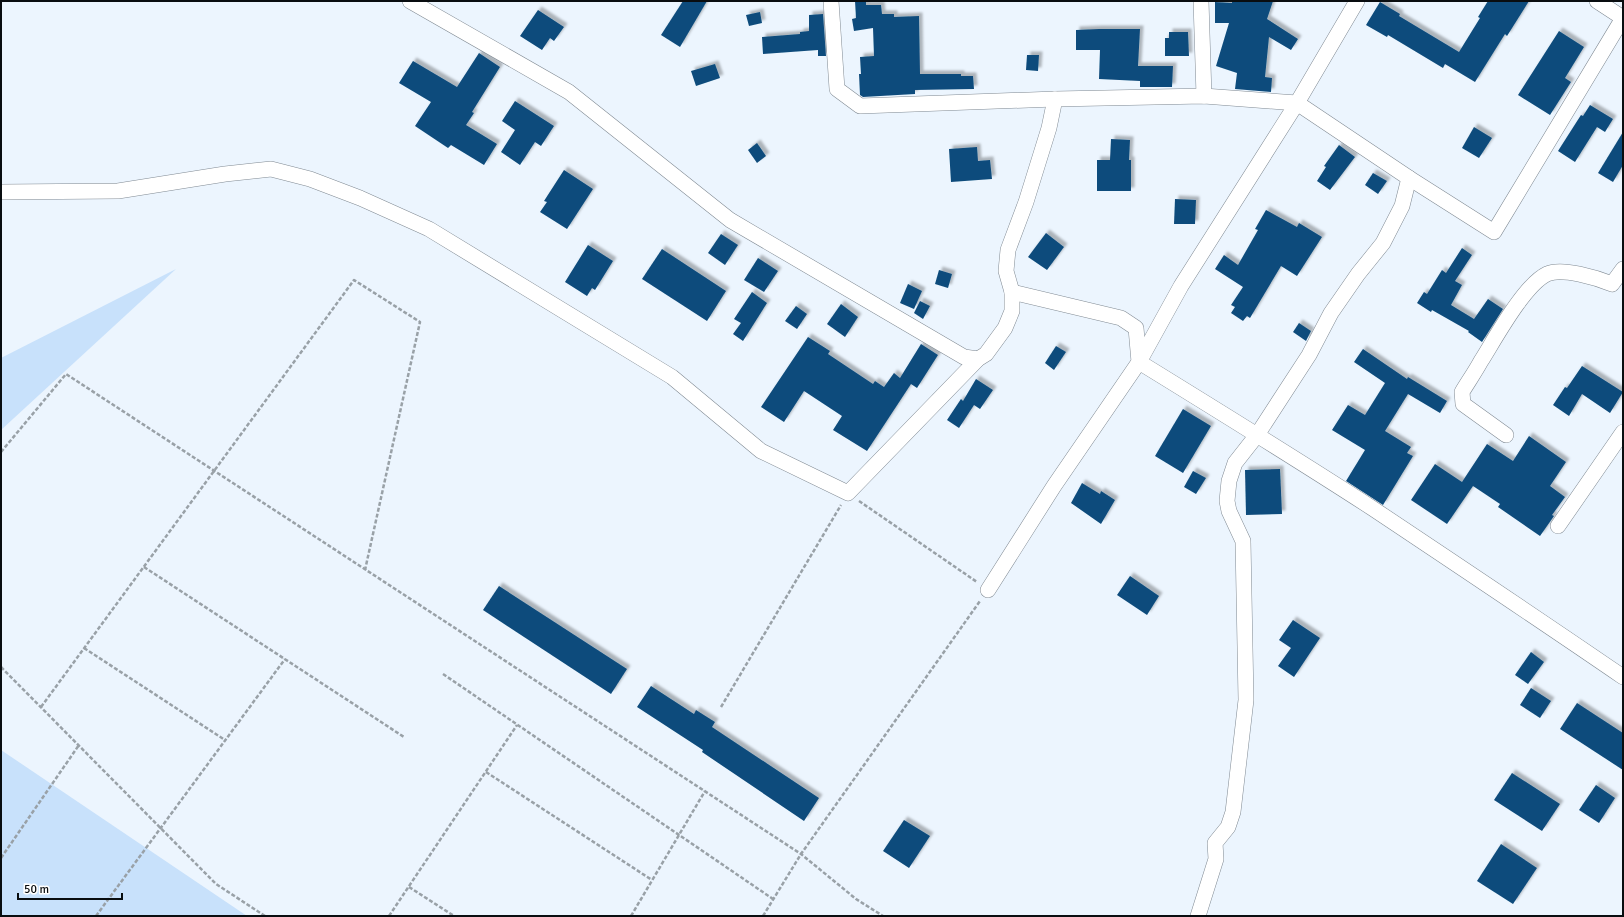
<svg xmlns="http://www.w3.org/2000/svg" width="1624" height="917" font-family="Signika,sans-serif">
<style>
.green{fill:#c8e1fb}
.building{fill:#0c4b7b;filter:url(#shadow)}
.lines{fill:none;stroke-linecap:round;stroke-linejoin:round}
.street-casing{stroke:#808a93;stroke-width:16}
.path{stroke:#99a1a7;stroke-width:2.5;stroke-dasharray:4 2;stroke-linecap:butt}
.street{stroke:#fff;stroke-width:15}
</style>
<defs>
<filter id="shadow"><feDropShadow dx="3.5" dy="-3.5" stdDeviation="1" flood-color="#0004"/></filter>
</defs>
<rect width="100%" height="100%" fill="#ecf5fe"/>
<!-- green -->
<g class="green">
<polygon points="176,269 1,430 1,358"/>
<polygon points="1,750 247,916 1,916"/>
</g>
<!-- building -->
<g class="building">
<polygon points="683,1 707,1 680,47 661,35"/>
<polygon points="855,1 866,1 866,5 881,5 882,14 894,14 894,17 919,16 920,74 961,74 961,76 973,76 974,89 915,90 915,94 863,97 860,95 859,74 861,74 860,57 874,56 873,28 854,31 852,19 856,18"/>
<polygon points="1232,1 1273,1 1267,19 1298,39 1291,50 1269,37 1265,77 1272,78 1271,92 1235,89 1237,73 1216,66 1229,23 1215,23 1215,2 1232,3"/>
<polygon points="1488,1 1529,1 1507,36 1505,34 1475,82 1445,64 1443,68 1388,35 1387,37 1366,25 1380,2 1400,14 1399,16 1459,52 1480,18 1478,17"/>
<polygon points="538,10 564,27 554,41 550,38 542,50 520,36"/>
<polygon points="760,12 762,23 749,26 746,15"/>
<polygon points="823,14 826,56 818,56 818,50 763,54 762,37 800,34 800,32 809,31 809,15"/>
<polygon points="1099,29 1140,29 1138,66 1173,66 1172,87 1140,87 1140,81 1099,79 1100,50 1076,50 1076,30"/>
<polygon points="1559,31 1584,47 1565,78 1571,82 1550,115 1518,95"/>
<polygon points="1169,32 1188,32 1189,56 1165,56 1165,38 1169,38"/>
<polygon points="479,53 500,67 472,112 474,113 466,125 497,144 484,165 451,145 448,148 415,126 431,102 399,83 413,61 457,87"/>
<polygon points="1027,55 1039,55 1038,71 1026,70"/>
<polygon points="715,64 720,78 696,86 691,71"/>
<polygon points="515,101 554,126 541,146 535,142 520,165 501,152 515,130 502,121"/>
<polygon points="1590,105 1613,119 1605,132 1597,127 1575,162 1558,151 1581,115 1583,116"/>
<polygon points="1474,127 1492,138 1479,158 1462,148"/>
<polygon points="1623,132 1623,165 1613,182 1598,173"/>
<polygon points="1111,139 1130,140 1129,160 1131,160 1131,191 1097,191 1097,160 1110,160"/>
<polygon points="757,143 766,156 757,163 748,150"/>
<polygon points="1339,145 1355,157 1330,190 1317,181 1326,167 1324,166"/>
<polygon points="977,147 978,161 990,160 992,179 951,182 949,149"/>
<polygon points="564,170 593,189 567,229 540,212 547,202 544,201"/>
<polygon points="1373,173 1387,181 1378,194 1365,185"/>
<polygon points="1175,199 1196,200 1195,224 1174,224"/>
<polygon points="1266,210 1297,227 1299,223 1322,237 1297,276 1281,266 1250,318 1247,316 1243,321 1231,313 1235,307 1231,305 1243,287 1215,269 1224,255 1238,265 1258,230 1255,229"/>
<polygon points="1046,233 1064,247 1047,270 1028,257"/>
<polygon points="721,234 738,245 725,265 708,253"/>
<polygon points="588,245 613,261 595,290 592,288 587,296 565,282"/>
<polygon points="1462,248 1472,255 1455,281 1462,285 1451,305 1474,319 1488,299 1503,309 1482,342 1468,332 1469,331 1432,310 1431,312 1417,303 1424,292 1427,294 1442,270 1446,273"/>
<polygon points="662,249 726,291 707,321 642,279"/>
<polygon points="758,258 778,271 764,292 744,280"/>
<polygon points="939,270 952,274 948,288 935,284"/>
<polygon points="908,284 922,291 914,309 900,303"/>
<polygon points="752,292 767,303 743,341 733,334 741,323 734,319"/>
<polygon points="920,301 930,306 923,319 914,313"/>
<polygon points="841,304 858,317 845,337 827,324"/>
<polygon points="796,306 807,314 797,329 785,321"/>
<polygon points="1299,323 1311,331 1306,341 1293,332"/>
<polygon points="808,337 830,351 828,354 873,384 875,381 884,387 894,373 900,378 921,344 938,355 917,388 911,384 867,451 833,430 842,416 804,391 784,422 761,407"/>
<polygon points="1056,346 1066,352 1054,370 1045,363"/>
<polygon points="1363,349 1407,379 1408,377 1447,401 1440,413 1408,394 1385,431 1411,447 1407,453 1413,456 1383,505 1346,481 1365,450 1332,430 1348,405 1365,415 1385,383 1354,362"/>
<polygon points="1582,366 1623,392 1610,413 1582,394 1569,416 1553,405 1565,387 1567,388"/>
<polygon points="976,379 993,390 980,409 974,405 959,428 947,420 961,399 963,401"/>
<polygon points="1183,409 1211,426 1183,473 1155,456"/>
<polygon points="1529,436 1566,462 1550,486 1565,497 1552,515 1554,516 1540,536 1498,507 1500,504 1473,486 1447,524 1411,500 1435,464 1462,482 1487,444 1513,461"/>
<polygon points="1280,469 1282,514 1246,515 1245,470"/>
<polygon points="1193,471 1206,478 1196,494 1184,487"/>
<polygon points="1082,483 1100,494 1101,491 1115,500 1101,524 1071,503"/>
<polygon points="1130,576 1159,596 1147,615 1117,595"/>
<polygon points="499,586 627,669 611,694 483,610"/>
<polygon points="1293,620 1320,638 1294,677 1278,666 1291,648 1279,640"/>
<polygon points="1531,652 1544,662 1528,684 1515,675"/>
<polygon points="651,686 694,714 696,710 715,722 712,727 819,798 804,821 702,752 703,750 637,707"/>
<polygon points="1531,688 1551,701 1540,718 1520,705"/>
<polygon points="1577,703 1623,733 1623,770 1560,729"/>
<polygon points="1512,773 1560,804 1542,831 1494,800"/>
<polygon points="1596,785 1615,798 1599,823 1579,810"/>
<polygon points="904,820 930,836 909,868 883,851"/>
<polygon points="1501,844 1537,868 1513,904 1477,881"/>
</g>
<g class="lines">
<!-- street casing -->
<g class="street-casing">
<g id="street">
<polyline points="410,1 569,92 730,220 964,357 978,359"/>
<polyline points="831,1 837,89 860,106 1055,99 1204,96 1297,103 1357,1"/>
<polyline points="1201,1 1204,96"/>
<polyline points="1597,1 1623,18"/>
<polyline points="1409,178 1494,232 1623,18"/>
<polyline points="1,192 118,191 225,174 271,169 310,179 360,198 429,229 672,377 761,451 848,493 978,359 986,354 1005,328 1012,311 1012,292 1006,271 1008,250 1026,202 1049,128 1055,99"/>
<path d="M1506,435L1463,404L1462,392C1468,382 1475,372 1481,361C1495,339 1524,285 1547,274C1562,267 1597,278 1612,284L1623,269"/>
<polyline points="1558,526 1623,432"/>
<polyline points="988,590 1054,486 1139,362 1136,328 1121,318 1012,292"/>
<path d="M1198,916L1216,859L1215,843L1228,827L1233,812L1246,700L1243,541L1229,511L1227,501L1229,481L1235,463L1257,435L1309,355L1331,313L1358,274L1383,243L1402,206L1409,178L1297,103L1181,286L1139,362C1217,410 1295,458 1372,508C1456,564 1540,620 1623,677"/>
</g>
</g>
<!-- path -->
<g class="path">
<polyline points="1,452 66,374 801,854 856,899 883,916"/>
<polyline points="859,501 977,582"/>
<polyline points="144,567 404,737"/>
<polyline points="84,648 225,740"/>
<polyline points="1,667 216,884 265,916"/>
<polyline points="443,674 773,899"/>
<polyline points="41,707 354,280 420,322 365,570"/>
<polyline points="721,707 841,505"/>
<polyline points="486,772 652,880"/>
<polyline points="1,858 79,745"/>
<polyline points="409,887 454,916"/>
<polyline points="96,916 285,659"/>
<polyline points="389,916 517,725"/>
<polyline points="631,916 705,791"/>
<polyline points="763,916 801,854 980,601"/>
</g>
<!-- street -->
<use href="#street" class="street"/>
</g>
<!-- border -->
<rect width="1624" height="917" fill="none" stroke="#090d10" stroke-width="4"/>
<!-- scale -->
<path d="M18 893v6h104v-6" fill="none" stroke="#090d10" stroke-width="2"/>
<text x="24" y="893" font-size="12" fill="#090d10" stroke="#ffffff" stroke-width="3" paint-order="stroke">50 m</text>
</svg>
